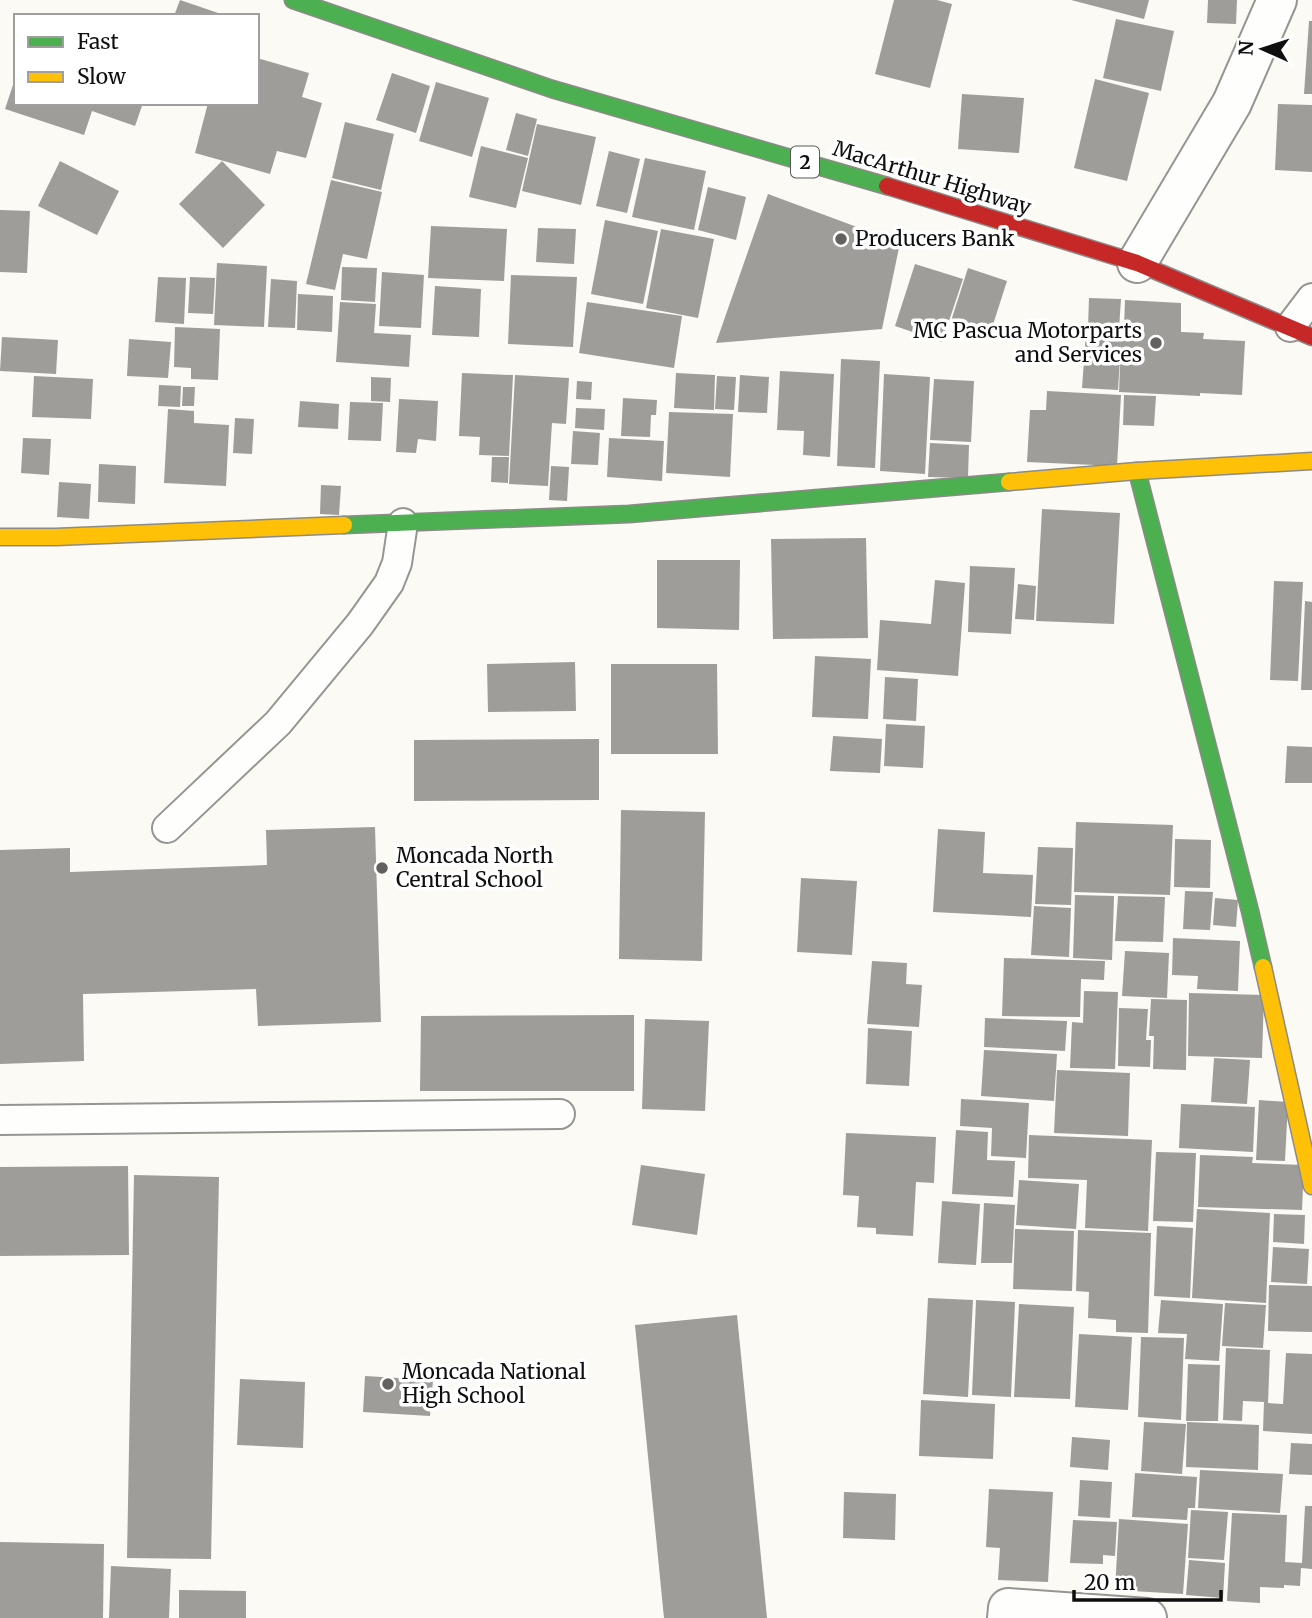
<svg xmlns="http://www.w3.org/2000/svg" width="1312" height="1618" font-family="Merriweather,serif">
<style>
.building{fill:#9f9d99}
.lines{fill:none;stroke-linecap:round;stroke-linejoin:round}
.lane-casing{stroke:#959592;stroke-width:32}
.street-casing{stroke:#959592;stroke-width:42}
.fast-casing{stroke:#8c8b89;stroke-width:19}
.slow-casing{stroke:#8c8b89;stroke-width:19}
.jam-casing{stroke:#8c8b89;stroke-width:19}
.lane{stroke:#fefefd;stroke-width:28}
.street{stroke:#fefefd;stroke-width:38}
.fast{stroke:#4caf50;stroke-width:16}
.slow{stroke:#ffc107;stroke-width:16}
.jam{stroke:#c62828;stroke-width:16}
.poi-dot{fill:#62615f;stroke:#fff;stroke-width:2.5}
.labels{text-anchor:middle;stroke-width:7;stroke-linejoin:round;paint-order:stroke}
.shield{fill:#fff;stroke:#575757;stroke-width:2}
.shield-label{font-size:19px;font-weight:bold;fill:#0f0f0f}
.street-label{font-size:21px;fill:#0f0f0f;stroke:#fff}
.poi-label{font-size:21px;fill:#0f0f0f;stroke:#fff;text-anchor:start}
</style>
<rect width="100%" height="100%" fill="#fbfaf4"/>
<!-- building -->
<g class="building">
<polygon points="180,0 224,15 224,16 174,16"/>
<polygon points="894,0 937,0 952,4 930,88 875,74"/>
<polygon points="1071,0 1149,0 1144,19"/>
<polygon points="1208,0 1237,0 1236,24 1207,23"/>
<polygon points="1116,19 1174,31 1161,91 1103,78"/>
<polygon points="1309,21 1312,21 1312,94 1304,94"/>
<polygon points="257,58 309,73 302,97 322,103 306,158 277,151 270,174 195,153 208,103 257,103"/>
<polygon points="392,73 430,86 416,133 376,120"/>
<polygon points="15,79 16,103 143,103 135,126 92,111 84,135 5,109"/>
<polygon points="1095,79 1149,93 1127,181 1074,168"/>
<polygon points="436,82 489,98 472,157 419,141"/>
<polygon points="962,94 1024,98 1019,153 958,149"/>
<polygon points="1278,104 1312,105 1312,172 1275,170"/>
<polygon points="516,113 537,119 528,156 506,150"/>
<polygon points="345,122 394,134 381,190 332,178"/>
<polygon points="537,124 596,137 581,205 522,191"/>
<polygon points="481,146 528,158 516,208 469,197"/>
<polygon points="609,151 640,159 627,213 596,206"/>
<polygon points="645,158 706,171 694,230 632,217"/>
<polygon points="60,161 119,191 97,235 38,206"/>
<polygon points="222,161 265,205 223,248 179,204"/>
<polygon points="331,180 382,192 367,259 343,254 335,290 306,284"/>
<polygon points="708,187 746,197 736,240 698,230"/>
<polygon points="768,194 900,243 882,329 716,343"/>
<polygon points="0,210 30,211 27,273 0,272"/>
<polygon points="605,220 658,231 643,304 591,294"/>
<polygon points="431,226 507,229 504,281 428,278"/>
<polygon points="538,228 576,229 574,264 536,262"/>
<polygon points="661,229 714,239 698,318 646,308"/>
<polygon points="217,263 267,266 264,327 214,325"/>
<polygon points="915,264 963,279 942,342 895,326"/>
<polygon points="342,267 377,268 375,302 341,300"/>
<polygon points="968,268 1007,281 990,334 951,321"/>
<polygon points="382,272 424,275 421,328 379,326"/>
<polygon points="511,275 577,277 573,347 508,344"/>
<polygon points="158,277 186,278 184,324 155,322"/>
<polygon points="190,277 215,278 213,314 188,313"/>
<polygon points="271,279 297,281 295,328 268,327"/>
<polygon points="435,286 481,289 479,337 432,335"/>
<polygon points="298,294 333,296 332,332 297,330"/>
<polygon points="1089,298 1121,299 1119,329 1088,328"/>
<polygon points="1125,300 1181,303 1181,332 1204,333 1203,339 1245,341 1242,395 1200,393 1200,396 1119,392 1121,343 1118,390 1082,388 1086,332 1122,334 1123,329 1124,329"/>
<polygon points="340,302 376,304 374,333 411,335 409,367 336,362"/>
<polygon points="587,302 682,316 674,368 579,353"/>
<polygon points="175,327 220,329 218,380 191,379 191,368 174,367"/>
<polygon points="2,337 58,340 56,374 0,371"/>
<polygon points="129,339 171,342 168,378 127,376"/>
<polygon points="841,359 880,361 875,468 837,466"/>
<polygon points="780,371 834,374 830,457 803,455 804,431 777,430"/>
<polygon points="462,373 513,375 509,456 479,455 480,437 459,436"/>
<polygon points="676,373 715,375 714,410 674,408"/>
<polygon points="884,374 930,377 925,474 880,471"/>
<polygon points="515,375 569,378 566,424 552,423 548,486 509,484"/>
<polygon points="740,375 769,377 767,413 738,412"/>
<polygon points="34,376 93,379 91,419 32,417"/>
<polygon points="717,376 736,377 734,410 715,409"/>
<polygon points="371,377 391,378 390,402 371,401"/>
<polygon points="934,379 974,381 971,442 930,440"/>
<polygon points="577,381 592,382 591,400 576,399"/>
<polygon points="159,385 181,386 180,407 158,406"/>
<polygon points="183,387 195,387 194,406 182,406"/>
<polygon points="1047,391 1121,395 1117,466 1027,462 1030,410 1046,410"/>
<polygon points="1124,395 1156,396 1154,426 1123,425"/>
<polygon points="623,398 657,400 656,415 651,415 650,437 621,436"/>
<polygon points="399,399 438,401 436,441 418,439 416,453 396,452"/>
<polygon points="300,401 339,404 338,429 298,427"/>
<polygon points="350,402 383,403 381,441 348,440"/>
<polygon points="576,408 605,409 604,430 575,428"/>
<polygon points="168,409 194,411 194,423 229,425 226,486 164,483"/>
<polygon points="669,412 733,414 730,477 666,473"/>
<polygon points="235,418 254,419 252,454 233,453"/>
<polygon points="573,431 600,433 598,465 571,464"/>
<polygon points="23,438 51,439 49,475 21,473"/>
<polygon points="609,438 664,441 662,481 607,477"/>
<polygon points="930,443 969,445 968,478 928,477"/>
<polygon points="492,457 509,457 508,483 491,482"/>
<polygon points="99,464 136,466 135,504 98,502"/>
<polygon points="551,466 569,467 567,501 549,500"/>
<polygon points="59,482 91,484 89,519 57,517"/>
<polygon points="321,485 341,486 339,515 320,514"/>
<polygon points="1042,509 1120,513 1114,624 1036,621"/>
<polygon points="866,538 868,638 773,639 771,539"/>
<polygon points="657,560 740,560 739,630 657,628"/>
<polygon points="970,566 1015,568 1011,634 968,632"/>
<polygon points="935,580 965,583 958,676 877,670 880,620 931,624"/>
<polygon points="1274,581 1303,582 1298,681 1270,680"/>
<polygon points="1018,584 1036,586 1034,620 1015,619"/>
<polygon points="1305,601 1312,602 1312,690 1301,690"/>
<polygon points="815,656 871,659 868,719 812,717"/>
<polygon points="575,662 576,711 488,712 487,664"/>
<polygon points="611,664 717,664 718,754 611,754"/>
<polygon points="885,677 918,679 916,721 883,719"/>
<polygon points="886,724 925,726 923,768 884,766"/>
<polygon points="833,736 882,739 880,773 830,771"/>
<polygon points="599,739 599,800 414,801 414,740"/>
<polygon points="1287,746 1312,747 1312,783 1285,783"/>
<polygon points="621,810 705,812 702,961 619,959"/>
<polygon points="1076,822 1173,825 1170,895 1074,892"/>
<polygon points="375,827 381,1022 258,1026 256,989 83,994 84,1061 0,1064 0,850 70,848 70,872 267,865 266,830"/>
<polygon points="938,829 985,832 983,873 1033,875 1031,917 933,912"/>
<polygon points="1175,839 1211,840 1210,888 1174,887"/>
<polygon points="1038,847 1073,848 1071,905 1035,904"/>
<polygon points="801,878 857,881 852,955 797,952"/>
<polygon points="1185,891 1213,892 1210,930 1183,929"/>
<polygon points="1075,895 1114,896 1112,960 1073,958"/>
<polygon points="1118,896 1165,897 1163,942 1115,941"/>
<polygon points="1215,898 1238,900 1236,927 1213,925"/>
<polygon points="1034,906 1071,908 1069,957 1031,955"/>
<polygon points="1173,938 1240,941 1238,991 1197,989 1198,976 1172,975"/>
<polygon points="1125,951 1169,953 1167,998 1122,996"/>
<polygon points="1004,958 1105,961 1104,980 1081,979 1080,1017 1002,1016"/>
<polygon points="872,961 907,963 906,984 922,985 919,1027 867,1024"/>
<polygon points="1084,991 1118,992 1115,1069 1070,1068 1072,1022 1083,1023"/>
<polygon points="1189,993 1264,995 1262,1058 1188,1056"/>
<polygon points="1151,999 1187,1000 1186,1070 1153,1069 1154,1036 1149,1036"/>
<polygon points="1119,1008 1148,1009 1146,1040 1151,1040 1150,1067 1118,1066"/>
<polygon points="634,1015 634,1091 420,1091 421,1016"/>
<polygon points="985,1018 1067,1021 1065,1051 984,1047"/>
<polygon points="645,1019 709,1021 705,1111 642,1109"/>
<polygon points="868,1028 912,1031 909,1086 866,1084"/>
<polygon points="984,1050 1057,1054 1054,1101 981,1096"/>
<polygon points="1214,1058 1250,1060 1247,1104 1211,1102"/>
<polygon points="1057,1070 1130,1073 1128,1136 1054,1133"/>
<polygon points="961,1099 1029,1103 1026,1158 991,1156 992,1128 960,1126"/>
<polygon points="1259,1100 1288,1102 1285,1161 1256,1160"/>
<polygon points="1181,1104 1255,1107 1253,1152 1179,1148"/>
<polygon points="956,1130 988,1132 987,1160 1015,1161 1013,1197 952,1194"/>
<polygon points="846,1133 936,1137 934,1183 916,1182 913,1236 876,1234 876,1228 857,1227 859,1196 843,1195"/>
<polygon points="1029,1135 1152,1140 1148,1231 1085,1228 1087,1180 1028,1178"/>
<polygon points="1156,1152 1196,1153 1193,1222 1153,1221"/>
<polygon points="1200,1155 1253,1157 1252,1163 1304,1165 1302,1210 1198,1207"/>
<polygon points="641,1165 705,1174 697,1235 632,1225"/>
<polygon points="128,1166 129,1255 0,1256 0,1167"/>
<polygon points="134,1175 219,1177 211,1559 127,1558"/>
<polygon points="1019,1180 1079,1184 1076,1229 1016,1225"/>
<polygon points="942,1201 980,1204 976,1265 938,1263"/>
<polygon points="984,1203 1015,1205 1012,1263 981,1263"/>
<polygon points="1197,1209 1270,1213 1266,1303 1192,1298"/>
<polygon points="1274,1214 1305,1215 1304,1244 1273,1242"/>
<polygon points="1157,1226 1193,1228 1190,1298 1154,1296"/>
<polygon points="1015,1229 1074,1231 1072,1291 1013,1289"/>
<polygon points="1078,1230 1151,1233 1148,1333 1116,1332 1116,1320 1088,1318 1089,1292 1076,1291"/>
<polygon points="1273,1247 1309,1249 1307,1284 1271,1282"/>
<polygon points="1269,1285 1312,1286 1312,1332 1268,1331"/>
<polygon points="928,1298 973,1300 968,1397 923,1394"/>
<polygon points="976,1300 1015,1302 1011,1397 972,1395"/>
<polygon points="1161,1300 1223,1304 1219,1361 1185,1359 1187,1334 1158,1333"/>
<polygon points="1225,1303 1266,1305 1263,1348 1222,1346"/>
<polygon points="1019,1304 1074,1307 1070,1399 1014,1397"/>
<polygon points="737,1315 767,1618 664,1618 635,1325"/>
<polygon points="1079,1334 1132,1337 1128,1410 1075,1407"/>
<polygon points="1141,1337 1184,1338 1181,1420 1138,1417"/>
<polygon points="1226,1348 1270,1350 1268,1403 1283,1404 1286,1353 1312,1354 1312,1434 1263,1431 1264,1402 1243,1401 1242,1421 1223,1420"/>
<polygon points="1188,1364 1220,1365 1218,1421 1186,1421"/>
<polygon points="365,1376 433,1380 430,1416 363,1412"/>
<polygon points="240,1379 305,1382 303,1448 237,1445"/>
<polygon points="921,1400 995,1404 993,1459 919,1456"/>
<polygon points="1144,1422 1186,1424 1182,1474 1141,1471"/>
<polygon points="1187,1422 1259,1425 1258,1470 1186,1467"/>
<polygon points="1072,1437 1110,1440 1108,1470 1070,1467"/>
<polygon points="1291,1443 1312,1444 1312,1475 1289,1474"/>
<polygon points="1200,1470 1283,1474 1280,1513 1198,1508"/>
<polygon points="1135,1473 1197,1477 1195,1508 1188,1508 1187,1520 1132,1517"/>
<polygon points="1080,1480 1112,1482 1110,1518 1078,1516"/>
<polygon points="989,1489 1053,1492 1048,1582 998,1580 1000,1548 986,1547"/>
<polygon points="844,1492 896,1494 895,1540 843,1538"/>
<polygon points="1305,1506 1312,1506 1312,1569 1301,1568 1300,1586 1284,1585 1284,1588 1260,1587 1260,1603 1227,1601 1232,1513 1287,1515 1285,1562 1302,1563"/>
<polygon points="1191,1510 1228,1512 1224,1560 1188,1558"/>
<polygon points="1119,1519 1188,1524 1183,1594 1115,1590"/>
<polygon points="1073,1520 1117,1522 1115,1556 1103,1555 1103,1564 1070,1563"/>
<polygon points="0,1542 104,1544 103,1618 0,1618"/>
<polygon points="1189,1560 1225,1563 1223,1598 1186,1595"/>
<polygon points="111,1566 171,1569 169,1618 109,1618"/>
<polygon points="179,1590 246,1591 246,1618 179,1618"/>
</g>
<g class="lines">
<!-- lane casing -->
<g class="lane-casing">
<g id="lane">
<polyline points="1290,327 1312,298"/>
<polyline points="167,828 278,723 360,624 389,583 397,563 403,523"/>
<polyline points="0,1120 560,1114"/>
</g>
</g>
<!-- street casing -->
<g class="street-casing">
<g id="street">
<polyline points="1137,263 1232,103 1277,0"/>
<polyline points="1007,1618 1008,1608 1147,1618"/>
</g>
</g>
<!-- fast casing -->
<g class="fast-casing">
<g id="fast">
<polyline points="293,0 552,89 887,186"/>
<polyline points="1137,471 1250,911 1263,967"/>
<polyline points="344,525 629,514 1009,482"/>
</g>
</g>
<!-- slow casing -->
<g class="slow-casing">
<g id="slow">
<polyline points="1009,482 1137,471 1312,461"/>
<polyline points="0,537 56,537 344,525"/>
<polyline points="1263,967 1312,1186"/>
</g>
</g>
<!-- jam casing -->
<g class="jam-casing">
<polyline id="jam" points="887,186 1137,263 1312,337"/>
</g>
<!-- lane -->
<use href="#lane" class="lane"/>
<!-- street -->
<use href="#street" class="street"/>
<!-- fast -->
<use href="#fast" class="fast"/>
<!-- slow -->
<use href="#slow" class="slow"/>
<!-- jam -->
<use href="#jam" class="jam"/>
</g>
<!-- markers -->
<g class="poi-dot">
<circle cx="841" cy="239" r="7"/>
<circle cx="1156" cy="343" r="7"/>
<circle cx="382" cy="868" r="7"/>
<circle cx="388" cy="1384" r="7"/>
</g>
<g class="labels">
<!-- shield labels -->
<rect class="shield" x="791" y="146.5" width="28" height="31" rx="5"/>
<g class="shield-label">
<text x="805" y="169">2</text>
</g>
<!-- street labels -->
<g class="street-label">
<text transform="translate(932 178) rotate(17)" y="7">MacArthur Highway</text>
</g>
<!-- poi labels -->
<g class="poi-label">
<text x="855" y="246">Producers Bank</text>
<text x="1142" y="338" text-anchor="end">MC Pascua Motorparts<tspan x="1142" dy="24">and Services</tspan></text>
<text x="396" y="863">Moncada North<tspan x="396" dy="24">Central School</tspan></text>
<text x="402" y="1379">Moncada National<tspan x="402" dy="24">High School</tspan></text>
</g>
</g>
<!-- legend -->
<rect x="14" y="14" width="245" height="91" fill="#ffffff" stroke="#9f9f9f" stroke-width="2"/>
<rect x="28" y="37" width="35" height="10" fill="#4caf50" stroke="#9f9f9f" stroke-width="2"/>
<text x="77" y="49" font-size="21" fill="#0f0f0f">Fast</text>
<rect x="28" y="72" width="35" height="10" fill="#ffc107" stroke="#9f9f9f" stroke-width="2"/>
<text x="77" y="84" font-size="21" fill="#0f0f0f">Slow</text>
<!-- north arrow -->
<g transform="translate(1263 49) rotate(273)" stroke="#ffffff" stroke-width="5" paint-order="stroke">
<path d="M0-5L12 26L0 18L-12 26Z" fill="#0f0f0f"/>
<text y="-10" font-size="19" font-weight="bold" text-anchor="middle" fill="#0f0f0f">N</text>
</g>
<!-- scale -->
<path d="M1074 1590v10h147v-10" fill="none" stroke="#0f0f0f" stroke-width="3.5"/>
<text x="1084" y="1590" font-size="21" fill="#0f0f0f" stroke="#ffffff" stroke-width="5" paint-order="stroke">20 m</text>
</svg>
